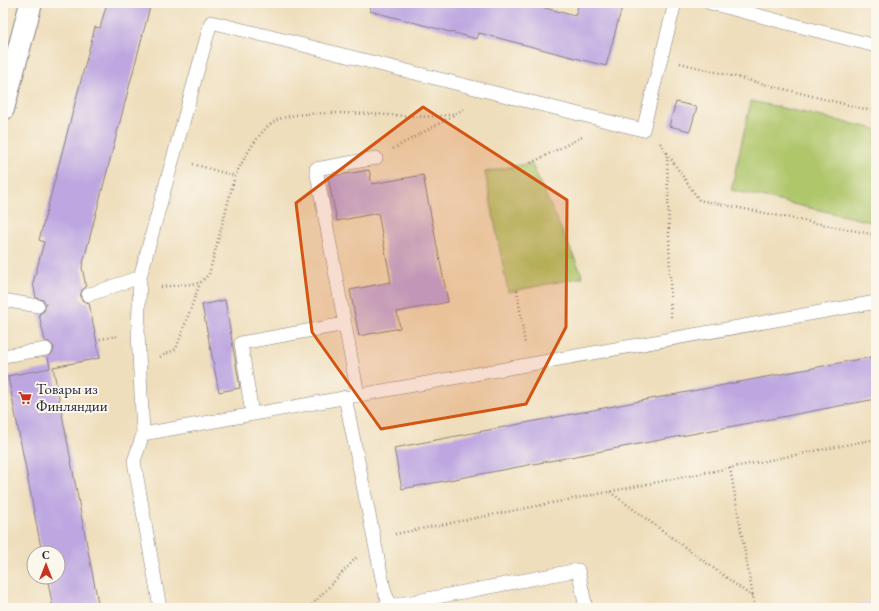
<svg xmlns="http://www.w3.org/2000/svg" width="879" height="611" font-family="'EB Garamond',serif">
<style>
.built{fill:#e2d4f3}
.green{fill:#afc66a;stroke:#687452}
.building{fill:#bea7e1}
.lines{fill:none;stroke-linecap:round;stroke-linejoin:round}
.service-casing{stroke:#88807c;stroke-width:14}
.minor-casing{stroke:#88807c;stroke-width:24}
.path{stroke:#88807c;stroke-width:2.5;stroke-dasharray:1 3;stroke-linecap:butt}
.service{stroke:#fff;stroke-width:13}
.minor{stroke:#fff;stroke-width:22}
.marked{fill:#d45411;fill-opacity:0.2;stroke:#d45411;stroke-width:3;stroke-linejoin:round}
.labels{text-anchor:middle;stroke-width:4;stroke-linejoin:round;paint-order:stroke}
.poi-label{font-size:15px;fill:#22223b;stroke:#fbf7ec;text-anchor:start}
</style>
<rect width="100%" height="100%" fill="#fbf7ec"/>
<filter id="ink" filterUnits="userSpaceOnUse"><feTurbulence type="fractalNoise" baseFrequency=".025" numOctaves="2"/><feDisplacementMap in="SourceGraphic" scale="8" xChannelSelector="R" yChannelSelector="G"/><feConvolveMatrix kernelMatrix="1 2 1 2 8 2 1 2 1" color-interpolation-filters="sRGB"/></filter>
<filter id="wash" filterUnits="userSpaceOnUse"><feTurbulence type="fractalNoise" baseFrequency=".012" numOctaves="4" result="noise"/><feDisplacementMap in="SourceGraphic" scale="16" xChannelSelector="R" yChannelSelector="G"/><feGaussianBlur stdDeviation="0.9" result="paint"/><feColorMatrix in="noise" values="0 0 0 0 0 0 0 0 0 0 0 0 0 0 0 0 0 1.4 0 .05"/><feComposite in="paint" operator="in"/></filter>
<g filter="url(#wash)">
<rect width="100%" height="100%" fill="#efdebc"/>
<!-- built -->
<polygon class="built" points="876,601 876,608 836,608"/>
<!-- green -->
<g class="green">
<polygon points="751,101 876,129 876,223 731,190"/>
<polygon points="531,163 583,277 508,292 485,172"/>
</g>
<g id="blocks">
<!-- building -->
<g class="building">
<polygon points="107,3 151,3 82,267 86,287 82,290 80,297 83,301 89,303 100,358 53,367 99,608 53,608 47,577 58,577 58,553 42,553 8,376 50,368 48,357 53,352 54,347 49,342 45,341 39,314 44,311 46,304 43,300 36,298 33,283 44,242 39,240 95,27 100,28"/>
<polygon points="371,3 527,3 575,16 579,3 623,3 606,66 479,33 477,39 370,11"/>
<polygon points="676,102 697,107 690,131 669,126"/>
<polygon points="369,170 372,184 423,175 448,302 397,312 400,328 359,336 350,290 391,282 378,213 337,221 328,177"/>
<polygon points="225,300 240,388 219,392 202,305"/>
<polygon points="876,356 876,399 402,489 394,448"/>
</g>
</g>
</g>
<g filter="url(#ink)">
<use href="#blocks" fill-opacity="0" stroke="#88807c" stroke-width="1"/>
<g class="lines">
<!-- service casing -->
<g class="service-casing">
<g id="service">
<polyline points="710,3 876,46"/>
<polyline points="88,295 140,277"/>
<polyline points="3,300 38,306"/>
<polyline points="3,356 46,349"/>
<polyline points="358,395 316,169 376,158"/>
<polyline points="345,397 385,593 391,606"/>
<polyline points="252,414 241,343 345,324"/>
<polyline points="143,434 876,302"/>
<polyline points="160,608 134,461 143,434 138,333 140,277 211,22 643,130 675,3"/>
<polyline points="380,608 578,570 586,608"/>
</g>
</g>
<!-- minor casing -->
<g class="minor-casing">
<polyline id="minor" points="3,109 31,3"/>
</g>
<!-- path -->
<g class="path">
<polyline points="680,63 876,112"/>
<polyline points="660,143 699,200 876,235"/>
<polyline points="393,149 456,114"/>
<polyline points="667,152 671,317"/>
<polyline points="531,163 582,137"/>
<polyline points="193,164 235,176"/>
<path d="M161,287L200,283L209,274L235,176C243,160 260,128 277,120C302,108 379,115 410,116C428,117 450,118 466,108"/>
<polyline points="517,290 525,344"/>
<polyline points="96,340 117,336"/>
<polyline points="160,357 176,349 200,283"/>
<polyline points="730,468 755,608"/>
<polyline points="610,492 754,598"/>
<polyline points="395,534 876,439"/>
<polyline points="309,608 357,557"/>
</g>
<!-- service -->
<use href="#service" class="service"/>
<!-- minor -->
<use href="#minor" class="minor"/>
</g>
</g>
<!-- marked area -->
<path class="marked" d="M423,107L567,200L566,327L526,404L381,429L312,332L296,203Z"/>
<!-- icons -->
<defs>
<g id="supermarket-bare" transform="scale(1.08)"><path d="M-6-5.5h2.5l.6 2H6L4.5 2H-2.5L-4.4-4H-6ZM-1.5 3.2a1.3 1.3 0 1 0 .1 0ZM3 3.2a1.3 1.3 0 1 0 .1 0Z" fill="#c8321e" stroke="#fbf7ec" stroke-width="2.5" paint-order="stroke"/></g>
</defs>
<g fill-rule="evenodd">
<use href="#supermarket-bare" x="25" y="398"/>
</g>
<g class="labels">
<!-- poi labels -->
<g class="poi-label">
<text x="36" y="394">Товары из<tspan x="36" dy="17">Финляндии</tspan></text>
</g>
</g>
<!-- margin -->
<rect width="879" height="611" fill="none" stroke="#fbf7ec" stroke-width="16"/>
<!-- north arrow -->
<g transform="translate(46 565)"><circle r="19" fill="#fbf7ec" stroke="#a4a2a5"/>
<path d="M0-3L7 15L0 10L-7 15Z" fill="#c8321e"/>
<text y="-6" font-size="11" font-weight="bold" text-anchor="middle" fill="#22223b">С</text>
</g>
</svg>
